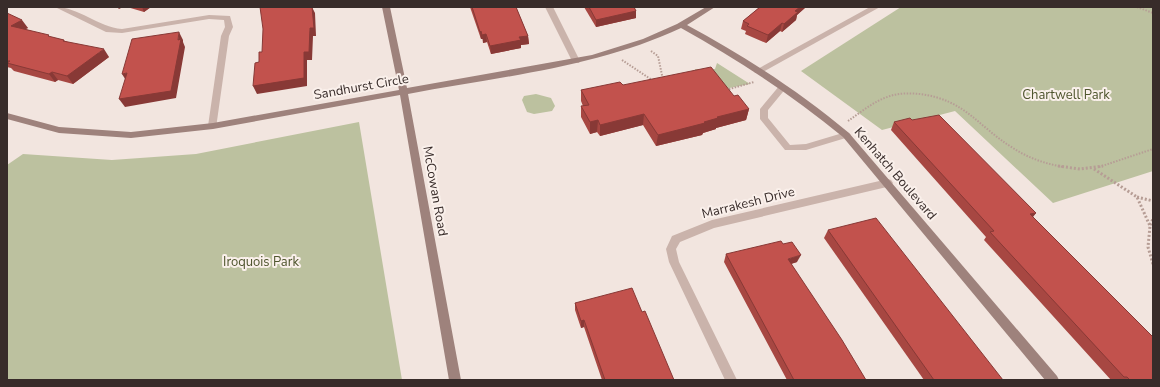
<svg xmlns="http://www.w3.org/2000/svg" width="1160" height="387" font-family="'Nunito Sans',sans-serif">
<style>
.green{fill:#bcc19f}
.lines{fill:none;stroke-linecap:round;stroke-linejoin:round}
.path-far1{stroke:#b69d95;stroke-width:2;stroke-dasharray:1.5 1.5;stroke-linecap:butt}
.path{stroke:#b69d95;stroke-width:3;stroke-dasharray:2 2;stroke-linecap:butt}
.lane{fill:#cab3ab;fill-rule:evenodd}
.street{fill:#cab3ab;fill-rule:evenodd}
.secondary{fill:#9e827c;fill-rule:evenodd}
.wall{fill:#a74742}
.shaded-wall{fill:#883936}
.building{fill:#c2524d;stroke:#883936}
.labels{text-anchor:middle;stroke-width:4;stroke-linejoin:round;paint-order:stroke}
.street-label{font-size:13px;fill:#382c2a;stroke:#faf0eb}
.park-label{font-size:13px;fill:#4f552e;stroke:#faf0eb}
</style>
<rect width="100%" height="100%" fill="#f2e5df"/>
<!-- green -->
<g class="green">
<polygon points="901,7 1153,7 1153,171 1053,203 955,111 882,130 801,71"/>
<polygon points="717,63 750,84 724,89 695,73 695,69 715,69"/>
<polygon points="536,94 551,98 555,106 552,111 534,114 527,112 522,100 524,96"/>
<polygon points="359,122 402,380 7,380 7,165 23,154 112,160 196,154"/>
</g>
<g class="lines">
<!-- path-far1 -->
<g class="path-far1">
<polyline points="1137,7 1153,13"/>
<polyline points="651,51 658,56 663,80"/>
<polyline points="622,60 652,80"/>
<polyline points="726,90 754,82"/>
<path d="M848,121C861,112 874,101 890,96C899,93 910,93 920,94C966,100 977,126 1013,148C1028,158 1046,164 1064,167"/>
<polyline points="1099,167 1153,149"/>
</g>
<!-- path -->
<g class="path">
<polyline points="1058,166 1080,169 1103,166"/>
<polyline points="1094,169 1137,197 1150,226 1148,247 1153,264"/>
<polyline points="1137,197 1153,201"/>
<polyline points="1150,225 1153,219"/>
</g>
<!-- lane -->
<polygon class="lane" points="783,84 787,87 768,110 768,118 790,145 806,144 846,132 849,133 851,135 849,137 806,150 785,150 760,119 760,109 780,85"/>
<!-- street -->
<g class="street">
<path d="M55,7C79,7 98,27 122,29L209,15L230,16L233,27L229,36L216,128H210L208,126L221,36L225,27L224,20L209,19L122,33L106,32Z"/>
<polygon points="545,7 553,7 580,61 579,63 573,63"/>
<polygon points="870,7 880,7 761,73 755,73 754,71"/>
<polygon points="888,179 891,180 893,183 891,186 714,228 680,242 676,249 679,262 737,380 725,380 669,262 666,249 672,236 712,220"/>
</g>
<!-- secondary -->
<path class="secondary" d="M382,7H390L407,88L592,55L643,39L677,24L706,7H715L687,25C744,56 799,91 849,133L1057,376L1059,380H1045L843,137C792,95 738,60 681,28C598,67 499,77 408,94L461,380H449L400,95L213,129L131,138L59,133L7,119V113L59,127L131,132L213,123L399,90Z"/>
</g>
<!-- wall -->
<g class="wall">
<polygon points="127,7 151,7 144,12"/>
<polygon points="470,7 516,7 528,36 529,44 521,45 521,48 491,54 487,42 483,43 483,39 481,39"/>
<polygon points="584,7 634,7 636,11 636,18 596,27"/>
<polygon points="760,7 806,7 797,15 796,20 782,32 780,31 766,43 745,34 746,31 741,29 743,21"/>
<polygon points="7,13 28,28 25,29 50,37 64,40 65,41 109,57 73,84 58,80 55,82 14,71 11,68 7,67"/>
<polygon points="623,85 734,96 749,109 746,120 716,128 716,129 703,133 702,135 656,146 643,125 600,136 597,132 590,134 581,117 581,106 583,106 581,101 581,90"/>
<polygon points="912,120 1036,213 1033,217 1153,380 1111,380 984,240 986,237 891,130 894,122"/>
<polygon points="828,230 1003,380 924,380 824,238"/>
<polygon points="726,254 797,262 791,264 866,380 787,380 724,262"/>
<polygon points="575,303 642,312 674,380 602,380 584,327 581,328 575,310"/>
</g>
<!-- shaded-wall -->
<g class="shaded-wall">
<polygon points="117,7 123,7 119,9"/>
<polygon points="142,7 151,7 144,12"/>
<polygon points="312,7 315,13 316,36 313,36 312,60 307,60 307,86 257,94 253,86 304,52 310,28"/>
<polygon points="800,7 806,7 797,15 796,20 782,32 784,24 795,11"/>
<polygon points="636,11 636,18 596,27 596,20"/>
<polygon points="22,20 28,28 17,33 11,26"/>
<polygon points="782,23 780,31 766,43 768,35"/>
<polygon points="481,31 483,39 481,39 480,32"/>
<polygon points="179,32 183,40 183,42 185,47 176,98 125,107 119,99 178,40"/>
<polygon points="486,34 487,42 483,43 482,35"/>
<polygon points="528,36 529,44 521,45 521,48 491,54 490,46 519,37"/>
<polygon points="104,49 109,57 73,84 67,76"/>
<polygon points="52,72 58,80 55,82 49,74"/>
<polygon points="127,73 127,82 122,74"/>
<polygon points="749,109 746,120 716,128 716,129 703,133 702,135 656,146 658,135 704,122 717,117"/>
<polygon points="644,114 643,125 600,136 600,125"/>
<polygon points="598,120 597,132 590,134 590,122"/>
<polygon points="1036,213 1030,220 1030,214"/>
<polygon points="801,255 797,262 784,266 788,259"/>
<polygon points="584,320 584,327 581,328 581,321"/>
</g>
<!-- building -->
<g class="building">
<polygon points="260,7 312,7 314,28 310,28 309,52 304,52 304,78 253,86 255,63 259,62 259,52 262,52 263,29"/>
<polygon points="472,7 516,7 528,36 519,37 521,40 490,46 486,34 482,35 481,31 480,32"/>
<polygon points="589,7 634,7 636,11 596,20"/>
<polygon points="760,7 800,7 795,11 798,12 784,24 782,23 768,35 747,26 749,24 743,21"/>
<polygon points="7,13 22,20 11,26 49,35 48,36 64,40 63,41 104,49 67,76 52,72 49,74 7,63 10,61 7,61"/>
<polygon points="179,32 178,40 181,39 171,91 119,99 127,73 122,74 132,39"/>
<polygon points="711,67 734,96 738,95 749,109 717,117 718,118 704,122 705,123 658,135 644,114 600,125 598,120 590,122 581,106 589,105 581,90 620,82 623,85"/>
<polygon points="939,115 1036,213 1030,214 1153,337 1153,380 1130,380 1127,377 1124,377 990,232 994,231 894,122 910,118 912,120"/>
<polygon points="876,218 1003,380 934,380 828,230"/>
<polygon points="781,241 783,244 792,242 801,255 788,259 842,340 866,380 794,380 726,254"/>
<polygon points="632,288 642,312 645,311 674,380 605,380 584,320 581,321 575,303"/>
</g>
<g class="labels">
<!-- street labels -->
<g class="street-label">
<text transform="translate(361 86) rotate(-10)" y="5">Sandhurst Circle</text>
<text transform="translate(896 173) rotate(49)" y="5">Kenhatch Boulevard</text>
<text transform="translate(436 191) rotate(80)" y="5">McCowan Road</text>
<text transform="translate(748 202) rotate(-14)" y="5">Marrakesh Drive</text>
</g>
<!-- park labels -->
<g class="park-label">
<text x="1066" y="99">Chartwell Park</text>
<text x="261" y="266">Iroquois Park</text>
</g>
</g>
<!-- border -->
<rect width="1160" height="387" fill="none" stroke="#382c2a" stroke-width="16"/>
</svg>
